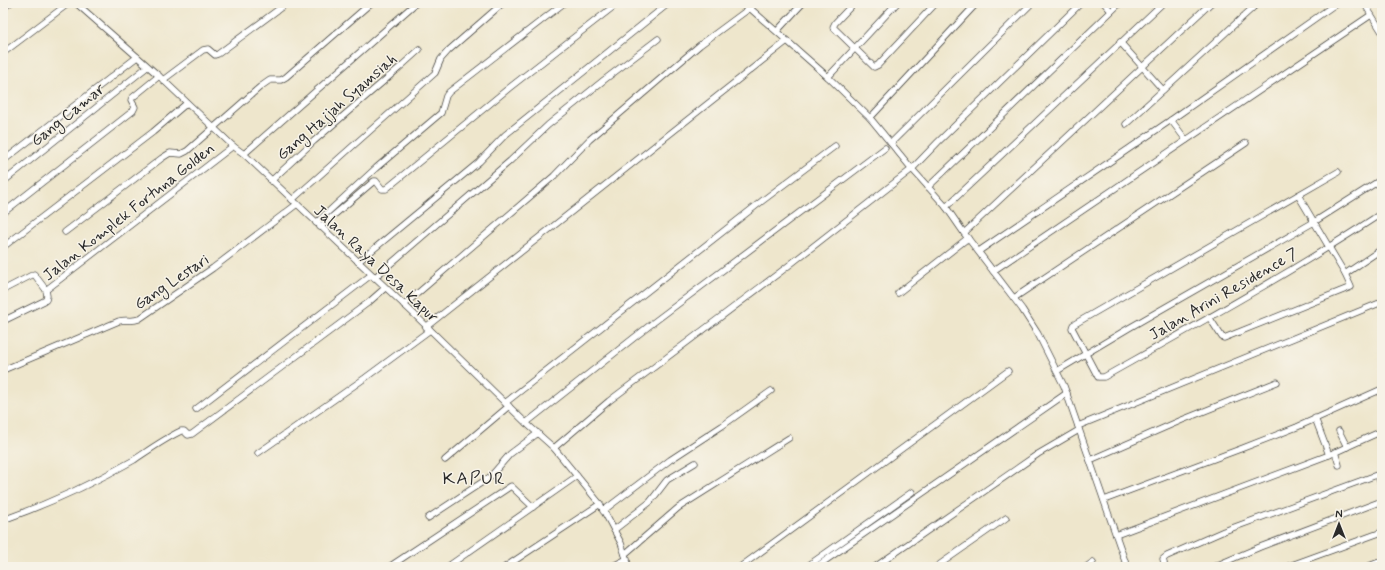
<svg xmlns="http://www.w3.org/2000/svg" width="1385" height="570" font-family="Mynerve,sans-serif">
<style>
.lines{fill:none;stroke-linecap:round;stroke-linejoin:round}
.street-casing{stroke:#484743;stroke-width:7}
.street{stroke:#fff;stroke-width:5.5}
.labels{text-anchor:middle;stroke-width:3;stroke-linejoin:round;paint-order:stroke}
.street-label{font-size:16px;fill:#2b2b2b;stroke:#f7f3e8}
.quarter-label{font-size:18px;letter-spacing:1px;fill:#2b2b2b;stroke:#f7f3e8}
</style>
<rect width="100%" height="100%" fill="#f7f3e8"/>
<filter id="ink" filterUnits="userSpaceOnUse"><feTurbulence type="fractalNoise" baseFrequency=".025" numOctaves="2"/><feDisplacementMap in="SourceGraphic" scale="8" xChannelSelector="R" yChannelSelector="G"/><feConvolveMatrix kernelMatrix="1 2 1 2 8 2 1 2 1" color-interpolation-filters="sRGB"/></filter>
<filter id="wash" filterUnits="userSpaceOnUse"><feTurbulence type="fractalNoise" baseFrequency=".012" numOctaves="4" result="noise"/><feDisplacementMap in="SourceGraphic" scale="16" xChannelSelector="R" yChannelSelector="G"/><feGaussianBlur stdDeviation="0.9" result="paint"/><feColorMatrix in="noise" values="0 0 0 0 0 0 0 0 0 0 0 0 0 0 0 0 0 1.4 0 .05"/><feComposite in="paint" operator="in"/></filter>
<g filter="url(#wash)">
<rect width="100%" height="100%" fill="#eee6cc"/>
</g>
<g filter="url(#ink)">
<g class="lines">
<!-- street casing -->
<g class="street-casing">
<g id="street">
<polyline points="76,3 159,76 233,146 244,154 415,315 526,423 554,448 600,504 621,543 629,567"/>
<polyline points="744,3 828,77 870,118 912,169 946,207 964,233 1022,309 1038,334 1064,386 1127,567"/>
<polyline points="854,3 835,23 833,27 874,67 878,65 936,3"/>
<polyline points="1104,3 1111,11"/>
<polyline points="1364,3 1382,32"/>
<polyline points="3,8 10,3"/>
<polyline points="777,31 803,3"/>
<polyline points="1120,42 1163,90"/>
<polyline points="3,53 69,3"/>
<polyline points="828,77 897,3"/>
<polyline points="163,80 203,50 208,49 215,55 218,54 287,3"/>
<polyline points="870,118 977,3"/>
<polyline points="1171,120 1186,140"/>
<polyline points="1126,124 1258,3"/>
<polyline points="891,143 1032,3"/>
<polyline points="244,154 416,3"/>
<polyline points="3,161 137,57"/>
<path d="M1338,172L1073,325L1072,328L1098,377H1104C1198,324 1292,272 1382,213"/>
<polyline points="271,181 314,141 399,68 419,50"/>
<polyline points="3,182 147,67"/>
<polyline points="928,187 1120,3"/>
<polyline points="292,200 435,73 441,59 449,50 503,3"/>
<polyline points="946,207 1163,3"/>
<polyline points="3,213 133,111 135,107 131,100 132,98 159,76"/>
<polyline points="316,223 376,168 441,113 446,96 449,92 564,3"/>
<polyline points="320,227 374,181 376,181 382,189 386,189 509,88 618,3"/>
<polyline points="65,232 162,158 170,153 181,154 187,151 260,87 270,80 281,80 286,77 371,3"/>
<polyline points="964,233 1211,3"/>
<polyline points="3,247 153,132 187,103"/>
<polyline points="979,251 1171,120 1337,3"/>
<polyline points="358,262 479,162 505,135 669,3"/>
<polyline points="993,271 1371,15"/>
<polyline points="1345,274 1382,249"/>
<polyline points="374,278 510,161 548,125 604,80 658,39"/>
<polyline points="3,290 34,274 46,290"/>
<polyline points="898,293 968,238"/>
<polyline points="1014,298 1246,143"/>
<polyline points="404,305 554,176 589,140 700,45 750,8"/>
<polyline points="1209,317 1222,337 1224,338 1351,287 1345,274 1298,195"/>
<polyline points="3,321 46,300 47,296 46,290 233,146"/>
<polyline points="426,327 787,41"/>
<path d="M3,370L119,321C126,319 132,322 139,319L213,268L297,204"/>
<polyline points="1057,371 1129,328 1314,222 1382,179"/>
<polyline points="505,403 762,201 835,146"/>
<polyline points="196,409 371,275"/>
<polyline points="1315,418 1329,455"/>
<polyline points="526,423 654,322 885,148"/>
<polyline points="1078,426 1382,302"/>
<polyline points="1339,431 1347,447"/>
<polyline points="554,448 609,401 783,270 912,169 938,142 1081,3"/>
<polyline points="1335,452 1339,465"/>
<polyline points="258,453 365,378 430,330"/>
<polyline points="445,460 509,406"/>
<polyline points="1090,460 1182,420 1277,382"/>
<polyline points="1378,475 1382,487"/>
<polyline points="1104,500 1243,448 1297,427 1382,389"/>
<polyline points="603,511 670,460 722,426 771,391"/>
<polyline points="428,518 490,477 510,454 538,433"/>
<path d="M3,520C48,504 92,484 134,460C149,450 164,439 181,431H184L188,435L192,434L369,302L385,288"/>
<polyline points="614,530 650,502 667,480 695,463"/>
<polyline points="1116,535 1329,455 1382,431"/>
<polyline points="625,554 678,508 789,438"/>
<polyline points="389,567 511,486 533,507"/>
<polyline points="447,567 577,476"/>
<polyline points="505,567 600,504"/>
<polyline points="611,567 627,559"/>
<polyline points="740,567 1008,371"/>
<polyline points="806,567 912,492"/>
<polyline points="816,567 1067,393"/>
<polyline points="875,567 1038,454 1079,430"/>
<polyline points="936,567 1006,518"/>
<polyline points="1086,567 1093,562"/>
<polyline points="1165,567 1163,559 1167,556 1224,531 1382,473"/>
<polyline points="1213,567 1260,547 1382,501"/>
<polyline points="1286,567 1382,532"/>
<polyline points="1366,567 1382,561"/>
</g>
</g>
<!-- street -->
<use href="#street" class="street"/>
</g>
</g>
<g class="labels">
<!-- street labels -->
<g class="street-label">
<text transform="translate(336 106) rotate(-41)" y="6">Gang Hajjah Syamsiah</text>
<text transform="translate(67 114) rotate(-39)" y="6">Gang Camar</text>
<text transform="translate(128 211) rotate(-38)" y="6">Jalan Komplek Fortuna Golden</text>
<text transform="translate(377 263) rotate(43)" y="6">Jalan Raya Desa Kapur</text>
<text transform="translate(171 281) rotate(-34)" y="6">Gang Lestari</text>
<text transform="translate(1223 293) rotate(-30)" y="6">Jalan Arini Residence 7</text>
</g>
<!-- quarter labels -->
<g class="quarter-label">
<text x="474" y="484">KAPUR</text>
</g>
</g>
<!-- margin -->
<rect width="1385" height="570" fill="none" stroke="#f7f3e8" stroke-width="16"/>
<!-- north arrow -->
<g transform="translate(1339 524)" stroke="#f7f3e8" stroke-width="3" paint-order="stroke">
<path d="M0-3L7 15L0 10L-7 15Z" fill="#2b2b2b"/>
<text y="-6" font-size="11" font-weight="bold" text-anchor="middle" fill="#2b2b2b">N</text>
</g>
</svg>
